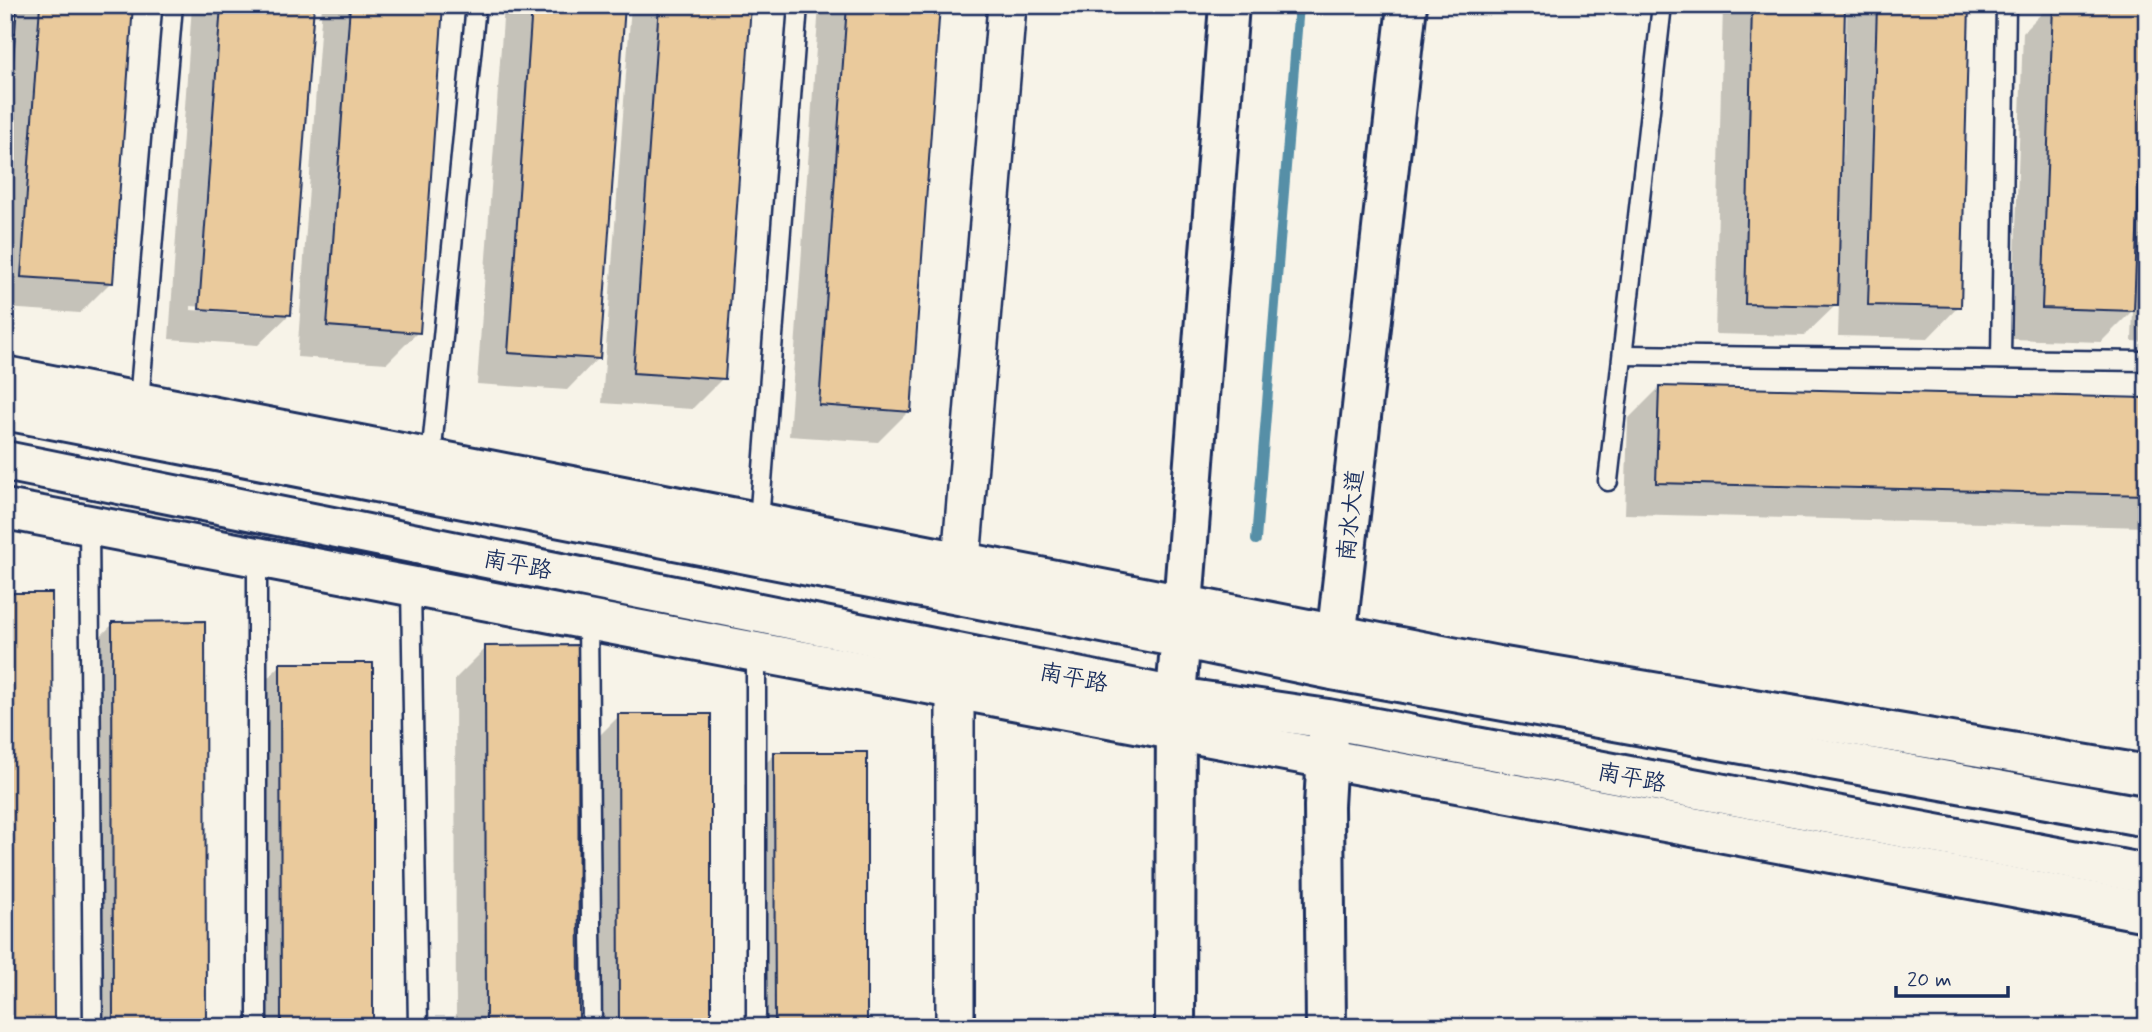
<svg xmlns="http://www.w3.org/2000/svg" width="2152" height="1032" font-family="Mynerve,'LXGW WenKai TC',sans-serif">
<style>
.shadow{fill:#0003;fill-rule:evenodd}
.lines{fill:none;stroke-linecap:round;stroke-linejoin:round}
.stream{stroke:#568fa7;stroke-width:10}
.building{fill:#eaca9c;stroke:#1b2f5e;stroke-width:2}
.lane-casing{stroke:#1b2f5e;stroke-width:23}
.street-casing{stroke:#1b2f5e;stroke-width:42}
.secondary-casing{stroke:#1b2f5e;stroke-width:44}
.lane{stroke:#f7f3e8;stroke-width:18}
.street{stroke:#f7f3e8;stroke-width:37}
.secondary{stroke:#f7f3e8;stroke-width:38}
.labels{text-anchor:middle;stroke-width:5;stroke-linejoin:round;paint-order:stroke}
.street-label{font-size:23px;fill:#1b2f5e;stroke:#f7f3e8}
</style>
<rect width="100%" height="100%" fill="#f7f3e8"/>
<filter id="ink" filterUnits="userSpaceOnUse"><feTurbulence type="fractalNoise" baseFrequency=".0143" numOctaves="2"/><feDisplacementMap in="SourceGraphic" scale="14" xChannelSelector="R" yChannelSelector="G"/><feConvolveMatrix kernelMatrix="1 2 1 2 8 2 1 2 1" color-interpolation-filters="sRGB"/></filter>
<g filter="url(#ink)">
<!-- shadow -->
<g class="shadow">
<polygon points="5,5 131,5 111,282 80,313 5,308"/>
<path d="M192,5H312L290,314L258,345L169,339ZM191,306L263,311V315L191,310Z"/>
<polygon points="322,5 441,5 418,332 387,363 297,357"/>
<polygon points="504,5 623,5 598,358 567,390 477,384"/>
<polygon points="631,5 750,5 723,378 692,409 602,403"/>
<polygon points="819,5 938,5 909,411 878,442 789,436"/>
<polygon points="1723,5 1843,5 1839,162 1843,162 1847,5 1968,5 1959,306 1928,338 1838,336 1839,302 1804,336 1715,334"/>
<polygon points="2050,5 2144,5 2143,35 2147,32 2147,342 2132,341 2133,310 2101,342 2012,339 2023,32"/>
<polygon points="1659,388 2147,400 2147,527 1625,514 1628,419"/>
<polygon points="113,624 204,1027 83,1027 81,655"/>
<polygon points="486,648 577,1027 456,1027 455,679"/>
<polygon points="281,665 372,1027 250,1027 249,696"/>
<polygon points="619,716 710,1027 588,1027 587,748"/>
<polygon points="775,754 866,1027 745,1027 744,785"/>
</g>
<g class="lines">
<!-- stream -->
<polyline class="stream" points="1256,540 1299,5"/>
</g>
<!-- building -->
<g class="building">
<polygon points="5,5 17,5 5,174"/>
<polygon points="40,5 133,5 113,283 21,277"/>
<polygon points="221,5 314,5 291,315 199,309"/>
<polygon points="350,5 443,5 420,333 327,326"/>
<polygon points="532,5 625,5 600,359 508,353"/>
<polygon points="659,5 751,5 725,379 633,373"/>
<polygon points="847,5 940,5 911,412 819,405"/>
<polygon points="1752,5 1845,5 1838,306 1745,304"/>
<polygon points="1877,5 1969,5 1961,307 1868,305"/>
<polygon points="2053,5 2146,5 2134,311 2042,308"/>
<polygon points="1659,386 2147,398 2147,495 1656,483"/>
<polygon points="5,593 52,593 54,1027 5,1027"/>
<polygon points="205,621 206,1027 113,1027 112,622"/>
<polygon points="578,645 579,1027 486,1027 485,646"/>
<polygon points="280,663 373,663 373,1027 281,1027"/>
<polygon points="618,714 711,714 711,1027 619,1027"/>
<polygon points="774,752 867,752 867,1027 775,1027"/>
</g>
<g class="lines">
<!-- lane casing -->
<g class="lane-casing">
<g id="lane">
<polyline points="1623,355 2147,361"/>
<polyline points="2001,359 2006,5"/>
<polyline points="139,401 173,5"/>
<polyline points="431,458 476,5"/>
<polyline points="1608,481 1662,5"/>
<polyline points="759,522 798,5"/>
<polyline points="89,523 93,1027"/>
<polyline points="257,556 257,1027"/>
<polyline points="411,586 418,1027"/>
<polyline points="588,620 592,1027"/>
<polyline points="756,1027 756,652"/>
</g>
</g>
<!-- street casing -->
<g class="street-casing">
<g id="street">
<polyline points="961,561 1007,5"/>
<polyline points="955,690 955,1027"/>
</g>
</g>
<!-- secondary casing -->
<g class="secondary-casing">
<g id="secondary">
<polyline points="5,376 1498,666 2147,775"/>
<polyline points="5,410 1180,638 1332,670 2147,817"/>
<polyline points="5,461 1176,697 1328,719 2147,874"/>
<polyline points="5,509 756,652 2147,912"/>
<polyline points="1334,658 1407,5"/>
<polyline points="1175,1027 1176,697 1229,5"/>
<polyline points="1326,1027 1324,806 1328,735"/>
</g>
</g>
<!-- lane -->
<use href="#lane" class="lane"/>
<!-- street -->
<use href="#street" class="street"/>
<!-- secondary -->
<use href="#secondary" class="secondary"/>
</g>
</g>
<g class="labels">
<!-- street labels -->
<g class="street-label">
<text transform="translate(1350 515) rotate(-84)" y="8">南水大道</text>
<text transform="translate(518 564) rotate(11)" y="8">南平路</text>
<text transform="translate(1074 677) rotate(11)" y="8">南平路</text>
<text transform="translate(1632 777) rotate(11)" y="8">南平路</text>
</g>
</g>
<!-- margin -->
<rect width="2152" height="1032" fill="none" stroke="#f7f3e8" stroke-width="28"/>
<rect x="14" y="14" width="2124" height="1004" fill="none" stroke="#1b2f5e" stroke-width="2.5" filter="url(#ink)"/>
<!-- scale -->
<path d="M1896 986v10h112v-10" fill="none" stroke="#1b2f5e" stroke-width="3.5"/>
<text x="1907" y="986" font-size="21" fill="#1b2f5e" stroke="#f7f3e8" stroke-width="5" paint-order="stroke">20 m</text>
</svg>
